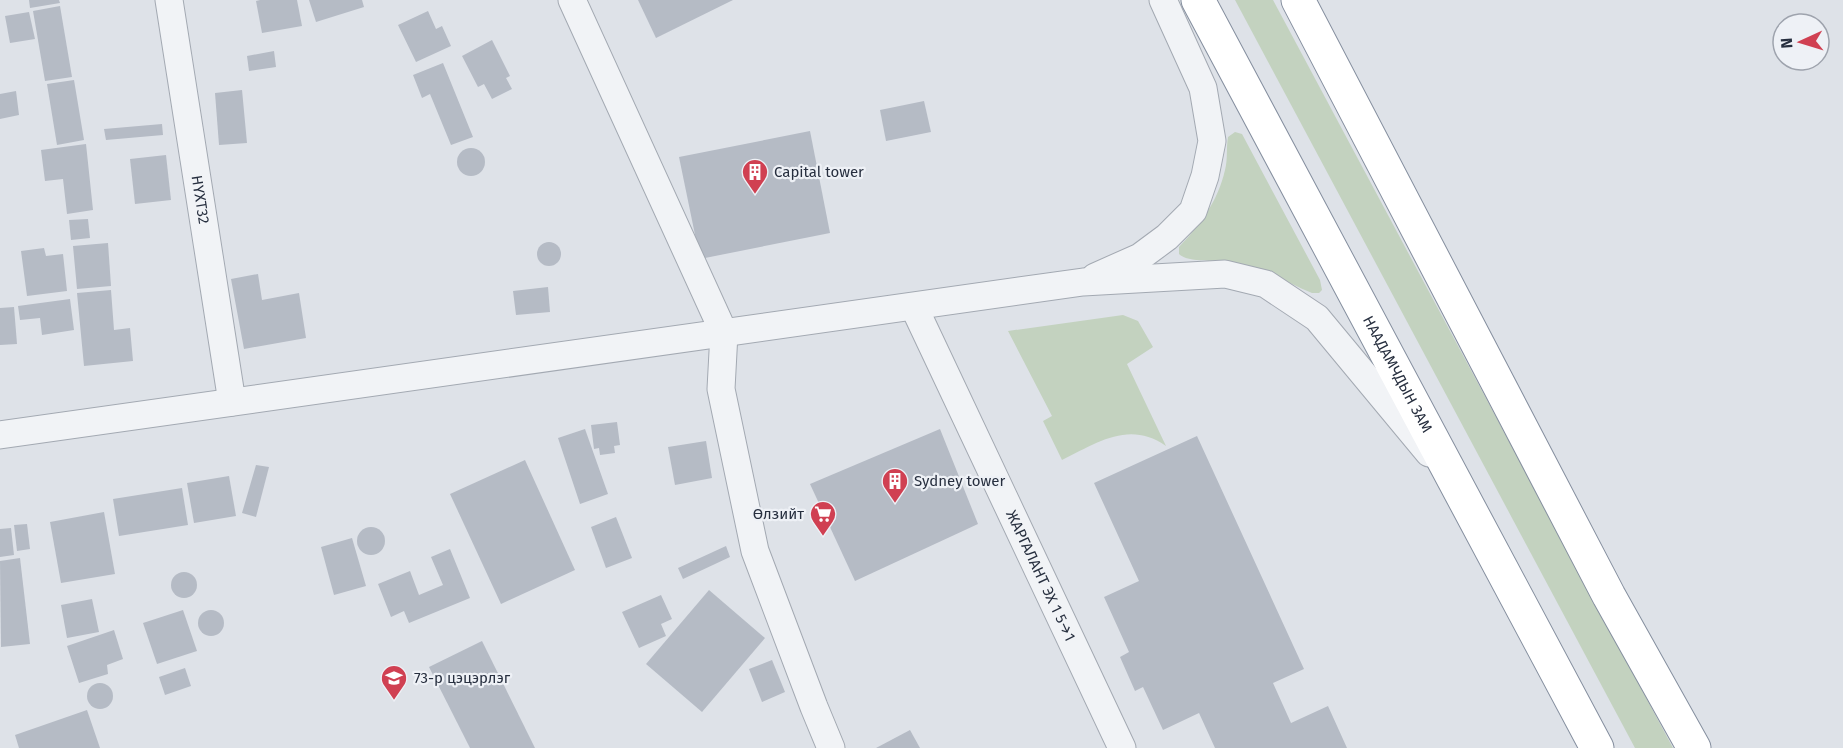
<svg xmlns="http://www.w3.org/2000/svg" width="1843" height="748" font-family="'Fira Sans',sans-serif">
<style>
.green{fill:#c3d2bf}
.building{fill:#b5bbc5}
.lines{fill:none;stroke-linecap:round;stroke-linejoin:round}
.minor-casing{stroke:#a3a9b2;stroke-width:29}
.trunk-casing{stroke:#858f9f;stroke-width:35}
.minor{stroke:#f1f3f6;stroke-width:27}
.trunk{stroke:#fff;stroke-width:33}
.labels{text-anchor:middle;stroke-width:4.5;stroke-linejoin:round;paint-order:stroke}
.poi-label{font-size:15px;fill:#272f3f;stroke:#eef1f6;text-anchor:start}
.street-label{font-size:15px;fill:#272f3f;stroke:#eef1f6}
</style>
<rect width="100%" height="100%" fill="#dee2e8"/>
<!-- green -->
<g class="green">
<polygon points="1235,0 1273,0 1673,748 1635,748"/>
<path d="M1235,132L1242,134L1320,280L1322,290L1319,293H1312C1286,282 1262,267 1233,262C1220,260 1187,263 1179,254V247C1200,225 1218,201 1225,170C1228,159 1226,148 1228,137Z"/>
<path d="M1123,315L1138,321L1153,347L1127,364L1166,446C1129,420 1097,443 1062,460L1043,421L1052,416L1008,331Z"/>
</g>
<!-- building -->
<g class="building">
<polygon points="29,0 59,0 60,3 30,8"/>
<polygon points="260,0 297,0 302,26 262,33 256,1"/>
<polygon points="309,0 362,0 364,7 316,22"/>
<polygon points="638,0 733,0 656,38"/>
<polygon points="60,6 72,77 45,81 33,11"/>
<polygon points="428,11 436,29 442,26 451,46 416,62 398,25"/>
<polygon points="29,12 35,39 10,43 5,16"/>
<polygon points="492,40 510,76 506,78 512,89 492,99 484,84 478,87 462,56"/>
<polygon points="274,51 276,67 249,71 247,56"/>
<polygon points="443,63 473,137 451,145 430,94 422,98 413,75"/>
<polygon points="74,80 84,140 57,145 47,84"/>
<polygon points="242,90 247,143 219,145 215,93"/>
<polygon points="16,91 19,115 0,119 0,94"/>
<polygon points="924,101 931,132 886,141 880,110"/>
<polygon points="162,124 163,135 106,140 104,129"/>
<polygon points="810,131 830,233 700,259 679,157"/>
<polygon points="86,144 93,210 67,214 63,179 45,181 41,150"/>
<circle cx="471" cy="162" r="14"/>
<polygon points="166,155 171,200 135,204 130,159"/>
<polygon points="88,219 90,238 71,240 69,220"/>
<circle cx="549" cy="254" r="12"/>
<polygon points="108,243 111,286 77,289 73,246"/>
<polygon points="44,248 46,256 63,254 67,291 27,296 21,251"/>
<polygon points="258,274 262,300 299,293 306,338 244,349 231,279"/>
<polygon points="548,287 550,312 516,315 513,291"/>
<polygon points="111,290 114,330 130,328 133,361 84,366 77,293"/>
<polygon points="70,299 74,330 42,335 40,318 20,320 18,306"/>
<polygon points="14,307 17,344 0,345 0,308"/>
<polygon points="617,422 620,445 614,446 615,453 600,455 599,448 594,449 591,425"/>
<polygon points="585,429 608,494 580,504 558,438"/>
<polygon points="940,429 978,524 855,581 810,484"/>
<polygon points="1197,436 1304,669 1273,683 1291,723 1328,706 1347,748 1215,748 1199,713 1163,730 1143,687 1135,691 1120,657 1129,652 1104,597 1139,581 1094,483"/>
<polygon points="706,441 712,478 675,485 668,447"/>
<polygon points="525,460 575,570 501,604 450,494"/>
<polygon points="256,465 269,467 256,517 242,513"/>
<polygon points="229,476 236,516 194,523 187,483"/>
<polygon points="182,488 188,525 119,536 113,499"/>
<polygon points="104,512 115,574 61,583 50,522"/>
<polygon points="616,517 632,558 606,568 591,527"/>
<polygon points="27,524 30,549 17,551 14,525"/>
<circle cx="371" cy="541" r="14"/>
<polygon points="11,528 14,555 0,557 0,529"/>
<polygon points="352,538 366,586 334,595 321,547"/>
<polygon points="726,546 730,557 683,579 678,568"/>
<polygon points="450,549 470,598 409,623 404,611 391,617 378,584 410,571 419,595 443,585 431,557"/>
<polygon points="20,558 30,644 1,647 0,561"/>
<circle cx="184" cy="585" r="13"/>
<polygon points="709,590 765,638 702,712 646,664"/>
<polygon points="661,595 672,619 661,624 666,636 639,648 622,612"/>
<polygon points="92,599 99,632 67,638 61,605"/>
<circle cx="211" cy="623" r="13"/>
<polygon points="183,610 197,651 157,664 143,623"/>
<polygon points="114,630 123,659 107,665 108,674 79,683 67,646"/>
<polygon points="482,641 535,748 470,748 429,667"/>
<polygon points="772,660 785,692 762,702 749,669"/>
<polygon points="185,668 191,686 165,695 159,677"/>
<circle cx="100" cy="696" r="13"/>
<polygon points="87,710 100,748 19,748 15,735"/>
<polygon points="910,730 920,748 876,748"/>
</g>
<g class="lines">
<!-- minor casing -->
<g class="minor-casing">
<g id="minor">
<path id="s1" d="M169,0L232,402"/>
<polyline points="572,0 724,333 721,389 755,551 814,707 831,748"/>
<polyline points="1095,277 1140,257 1167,237 1193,211 1205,176 1212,141 1203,88 1163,0"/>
<path id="s2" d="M914,307L1122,748"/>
<polyline points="0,435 1083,282 1225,274 1266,284 1317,318 1429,453"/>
</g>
</g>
<!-- trunk casing -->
<g class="trunk-casing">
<g id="trunk">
<path id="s3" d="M1198,0L1597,748"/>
<polyline points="1298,0 1609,596 1694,748"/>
</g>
</g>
<!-- minor -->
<use href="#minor" class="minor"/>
<!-- trunk -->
<use href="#trunk" class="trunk"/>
</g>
<!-- icons -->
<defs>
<g id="building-pin" transform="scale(1.35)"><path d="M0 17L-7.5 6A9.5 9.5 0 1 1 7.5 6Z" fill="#d04052" stroke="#eef1f6"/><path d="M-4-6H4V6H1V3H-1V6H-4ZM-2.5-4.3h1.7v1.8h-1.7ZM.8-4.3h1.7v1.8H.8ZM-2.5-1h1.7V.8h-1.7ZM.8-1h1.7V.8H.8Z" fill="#fff"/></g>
<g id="supermarket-pin" transform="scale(1.35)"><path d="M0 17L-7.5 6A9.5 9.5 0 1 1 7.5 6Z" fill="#d04052" stroke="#eef1f6"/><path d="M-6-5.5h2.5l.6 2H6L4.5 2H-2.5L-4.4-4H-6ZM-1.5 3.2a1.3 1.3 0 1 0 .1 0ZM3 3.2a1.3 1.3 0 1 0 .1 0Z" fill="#fff"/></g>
<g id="school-pin" transform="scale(1.35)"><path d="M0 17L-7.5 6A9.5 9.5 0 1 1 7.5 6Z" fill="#d04052" stroke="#eef1f6"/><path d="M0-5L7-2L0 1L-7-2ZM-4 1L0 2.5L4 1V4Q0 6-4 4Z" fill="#fff"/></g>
</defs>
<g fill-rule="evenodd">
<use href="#building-pin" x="755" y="172"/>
<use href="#building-pin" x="895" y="481"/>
<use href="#supermarket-pin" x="823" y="514"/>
<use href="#school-pin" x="394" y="678"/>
</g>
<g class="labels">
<!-- poi labels -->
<g class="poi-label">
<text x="774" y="177">Capital tower</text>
<text x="914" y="486">Sydney tower</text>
<text x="804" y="519" text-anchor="end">Өлзийт</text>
<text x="414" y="683">73-р цэцэрлэг</text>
</g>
<!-- street labels -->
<g class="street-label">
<text dy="5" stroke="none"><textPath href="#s1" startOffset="202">НҮХТ32</textPath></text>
<text dy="5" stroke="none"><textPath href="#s3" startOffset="424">НААДАМЧДЫН ЗАМ</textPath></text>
<text dy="5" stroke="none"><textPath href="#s2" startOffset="297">ЖАРГАЛАНТ ЭХ 1 5→1</textPath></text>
</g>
</g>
<!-- north arrow -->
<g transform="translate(1801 42) rotate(266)"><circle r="28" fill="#eef1f6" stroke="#9ea3ad" stroke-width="1.5"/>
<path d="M0-4.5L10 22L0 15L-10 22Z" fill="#d04052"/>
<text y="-9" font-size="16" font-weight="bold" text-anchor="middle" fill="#272f3f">N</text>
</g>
</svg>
